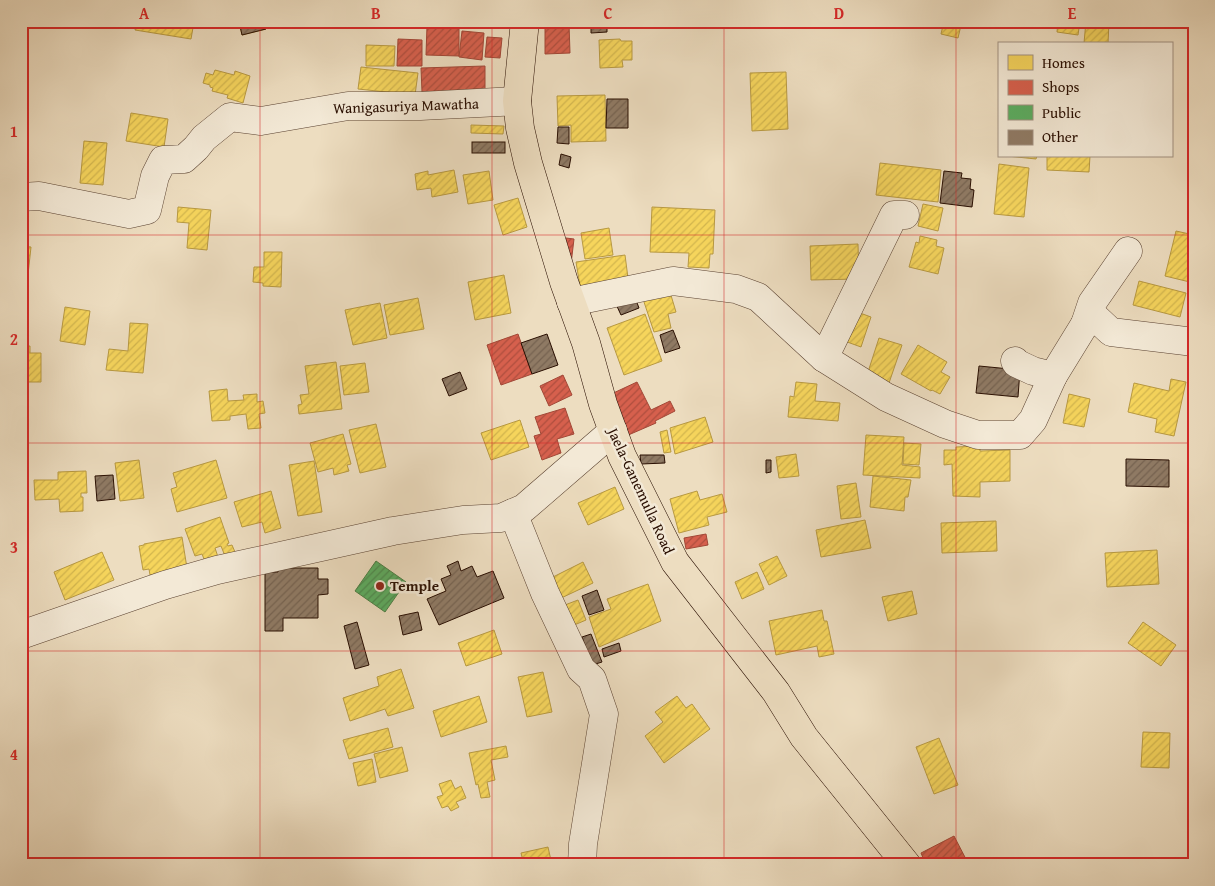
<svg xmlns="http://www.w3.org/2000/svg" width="1215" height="886" font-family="'Gentium Book Plus',serif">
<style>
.homes{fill:url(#homes-hatch);stroke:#b89941}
.shops{fill:url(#shops-hatch);stroke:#a24736}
.public{fill:url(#public-hatch);stroke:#4b7e44}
.building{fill:url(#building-hatch);stroke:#290e01}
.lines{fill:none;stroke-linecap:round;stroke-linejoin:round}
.minor-casing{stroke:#5a4231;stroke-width:29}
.major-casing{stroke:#290e01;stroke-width:29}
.minor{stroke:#f3e9d6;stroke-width:28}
.major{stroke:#edddc0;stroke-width:28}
.grid{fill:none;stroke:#d62828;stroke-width:1;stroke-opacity:0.55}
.poi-dot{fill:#8f2418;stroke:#f3e9d6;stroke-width:2}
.labels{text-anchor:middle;stroke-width:5;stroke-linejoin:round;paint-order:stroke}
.street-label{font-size:15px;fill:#290e01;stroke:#f3e9d6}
.poi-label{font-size:15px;font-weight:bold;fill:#290e01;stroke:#f3e9d6;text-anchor:start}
.neatline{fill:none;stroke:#d62828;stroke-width:2}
.grid-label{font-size:16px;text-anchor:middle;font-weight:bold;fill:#d62828}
</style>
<defs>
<pattern id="homes-hatch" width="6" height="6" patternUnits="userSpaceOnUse" patternTransform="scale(1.25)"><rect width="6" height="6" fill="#f6d55c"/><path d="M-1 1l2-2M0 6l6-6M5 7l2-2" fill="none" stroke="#d3b64e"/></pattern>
<pattern id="shops-hatch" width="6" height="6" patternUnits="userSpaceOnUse" patternTransform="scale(1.25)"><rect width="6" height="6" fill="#d6604d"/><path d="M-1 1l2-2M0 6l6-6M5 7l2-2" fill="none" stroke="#ae4e3e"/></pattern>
<pattern id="public-hatch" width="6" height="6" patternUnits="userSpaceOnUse" patternTransform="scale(1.25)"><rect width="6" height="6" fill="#5aae61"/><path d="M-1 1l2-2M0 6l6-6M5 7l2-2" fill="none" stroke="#4a8c4e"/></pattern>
<pattern id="building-hatch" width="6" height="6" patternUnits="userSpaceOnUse" patternTransform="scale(1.25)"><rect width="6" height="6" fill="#8f7a64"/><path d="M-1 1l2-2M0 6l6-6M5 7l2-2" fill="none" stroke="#756250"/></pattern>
</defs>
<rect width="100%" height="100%" fill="#edddc0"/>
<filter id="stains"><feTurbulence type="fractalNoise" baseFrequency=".004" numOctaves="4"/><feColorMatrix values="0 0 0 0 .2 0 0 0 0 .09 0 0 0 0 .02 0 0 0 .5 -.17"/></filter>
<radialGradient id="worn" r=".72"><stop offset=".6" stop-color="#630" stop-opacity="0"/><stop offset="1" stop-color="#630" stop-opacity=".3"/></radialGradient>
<!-- homes -->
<g class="homes">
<polygon points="137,21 199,21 199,23 194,22 191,39 135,30"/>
<polygon points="232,21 265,21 264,22 266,29 242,35 240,26 233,28"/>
<polygon points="944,21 962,21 958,38 941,34"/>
<polygon points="1058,21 1080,21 1078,35 1057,32"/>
<polygon points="1086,21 1109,21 1108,44 1084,43"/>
<polygon points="620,39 621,41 632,41 632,60 622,60 623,67 600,68 599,40"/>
<polygon points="366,45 395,46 394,66 366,66"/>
<polygon points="361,67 418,73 415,95 358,89"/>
<polygon points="215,70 234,75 235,71 250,76 243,103 227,98 228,95 212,91 213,88 210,87 210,85 203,83 206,73 213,75"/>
<polygon points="786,72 788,129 752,131 750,73"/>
<polygon points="605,95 606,141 571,142 571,125 558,126 557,96"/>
<polygon points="131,113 168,119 164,147 126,141"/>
<polygon points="471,125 504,126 503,134 471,133"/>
<polygon points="84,141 107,143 103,185 80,183"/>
<polygon points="1007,156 1037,156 1036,159"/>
<polygon points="1047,156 1090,156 1089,172 1047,170"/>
<polygon points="880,163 941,170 938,202 876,195"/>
<polygon points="999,164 1029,168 1024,217 994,214"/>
<polygon points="454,170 458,192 432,197 431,188 417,190 415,174 428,171 428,175"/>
<polygon points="489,171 493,200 468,204 463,175"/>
<polygon points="518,198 527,227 503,235 494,205"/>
<polygon points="923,204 943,208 938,231 918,226"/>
<polygon points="178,207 211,210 207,250 187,248 189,223 177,222"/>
<polygon points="652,207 715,210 713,254 710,254 709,268 688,267 689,253 650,252"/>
<polygon points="609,228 613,255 585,259 581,233"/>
<polygon points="1176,231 1194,235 1194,283 1165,276"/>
<polygon points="920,236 937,240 936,246 944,248 938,274 909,267 916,242 919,243"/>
<polygon points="858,244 859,279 811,280 810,246"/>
<polygon points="21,246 31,247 27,284 21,283"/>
<polygon points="264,252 282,252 281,287 263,286 263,283 253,282 254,267 264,267"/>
<polygon points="625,255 628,278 580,286 576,262"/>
<polygon points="504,275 511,313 475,320 468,282"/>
<polygon points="1139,281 1186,293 1180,317 1133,305"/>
<polygon points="670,292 676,312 668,314 671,328 654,332 643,299"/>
<polygon points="418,298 424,329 390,335 384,305"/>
<polygon points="380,303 387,338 353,345 345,310"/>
<polygon points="65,307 90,311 85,345 60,341"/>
<polygon points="849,309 871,317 861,347 839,339"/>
<polygon points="645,314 662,361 624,375 607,328"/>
<polygon points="130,323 148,324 143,373 106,370 109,349 128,351"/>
<polygon points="879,338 902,345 889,383 867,375"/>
<polygon points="918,345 947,362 941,372 950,377 940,394 932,390 931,391 901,374"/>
<polygon points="21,346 30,346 30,353 41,353 41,382 21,382"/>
<polygon points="336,362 342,409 299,414 298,405 302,404 300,395 309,394 305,366"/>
<polygon points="365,363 369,392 344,395 340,366"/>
<polygon points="1171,379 1186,382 1174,436 1155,432 1157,419 1128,412 1134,383 1169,391"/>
<polygon points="796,382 817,384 815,401 840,403 838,421 788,417 790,396 794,397"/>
<polygon points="227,389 228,401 244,400 243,395 257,394 257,402 263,401 265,413 259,414 261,428 248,429 246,414 230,416 230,420 212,421 209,391"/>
<polygon points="1069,394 1090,399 1084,427 1063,423"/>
<polygon points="705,417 713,442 675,454 670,428"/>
<polygon points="520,420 529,447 491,460 481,433"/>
<polygon points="376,424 386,467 360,473 349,430"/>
<polygon points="667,430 671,452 664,453 660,432"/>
<polygon points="343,434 351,464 347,465 349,471 334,475 333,468 318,472 310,443"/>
<polygon points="866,435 904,437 902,465 920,467 920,478 863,475"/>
<polygon points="904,443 921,444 919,465 903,464"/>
<polygon points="980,446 980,451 1010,450 1010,481 980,482 980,497 953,496 952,464 944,465 944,450 956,450 956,447"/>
<polygon points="796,454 799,476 779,478 776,457"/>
<polygon points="139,460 144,498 120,501 115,463"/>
<polygon points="216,460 227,498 177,512 171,489 177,487 173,473"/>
<polygon points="314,461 322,512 298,516 289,465"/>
<polygon points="86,471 87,493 81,493 81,497 83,497 83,511 60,512 59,499 35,500 34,480 58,480 58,472"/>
<polygon points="873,476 911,480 908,497 905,497 904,511 870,507"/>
<polygon points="856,483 861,517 841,519 837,486"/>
<polygon points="615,487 624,509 588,525 578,503"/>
<polygon points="271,491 281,528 265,533 262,522 242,527 234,502"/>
<polygon points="697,491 700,500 722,494 727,512 707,517 709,525 679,533 670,499"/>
<polygon points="220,517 229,543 227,544 228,546 232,545 235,552 225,556 221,546 215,548 219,560 206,564 202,554 195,556 185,529"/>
<polygon points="865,520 871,548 821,557 816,530"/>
<polygon points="996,521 997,551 942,553 941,523"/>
<polygon points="182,537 187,568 150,575 149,569 143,570 139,546 144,545 144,544"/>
<polygon points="1157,550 1159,584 1107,587 1105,553"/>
<polygon points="102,552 114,580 65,600 54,572"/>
<polygon points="777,556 787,576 769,585 759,564"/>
<polygon points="583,562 593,583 557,600 547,580"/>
<polygon points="757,572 764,589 742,599 735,582"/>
<polygon points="648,584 661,621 599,647 589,617 611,609 607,599"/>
<polygon points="912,591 917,614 888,621 882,597"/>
<polygon points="578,600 586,620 565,629 557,608"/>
<polygon points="822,610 824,621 827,621 834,654 819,657 817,646 776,655 769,621"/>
<polygon points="1143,622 1176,645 1161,666 1128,643"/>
<polygon points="494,630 502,654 466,666 458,643"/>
<polygon points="401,669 414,708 388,716 385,709 350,721 343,698 379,686 377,677"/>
<polygon points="543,672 552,712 527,717 518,677"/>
<polygon points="479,696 487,722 441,737 433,711"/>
<polygon points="677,696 686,708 692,704 710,729 664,763 645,736 663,722 655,712"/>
<polygon points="388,728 393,747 349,759 343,740"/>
<polygon points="1143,732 1170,733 1169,768 1141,767"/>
<polygon points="939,738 958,785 934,794 916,747"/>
<polygon points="506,746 508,757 491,760 495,780 487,782 490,797 481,798 478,784 476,785 469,753"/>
<polygon points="402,747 408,771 380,778 374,754"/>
<polygon points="372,759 376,782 358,786 353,763"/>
<polygon points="451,780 455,789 461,786 466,798 456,802 459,807 451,811 448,806 442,808 437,797 443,795 439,784"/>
<polygon points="548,847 552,865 524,865 521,853"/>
</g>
<!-- shops -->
<g class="shops">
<polygon points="545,24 569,24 570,53 545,54"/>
<polygon points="427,26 459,27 459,56 426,55"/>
<polygon points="462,31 484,33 482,60 459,57"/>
<polygon points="487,37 502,38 500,58 485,57"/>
<polygon points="398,39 422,40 422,66 397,66"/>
<polygon points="485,66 485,90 422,92 421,68"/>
<polygon points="566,238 574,239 571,264 564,263"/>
<polygon points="518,334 532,374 501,385 487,345"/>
<polygon points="563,375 572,395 549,406 540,386"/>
<polygon points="637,382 651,410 670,401 675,411 655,421 656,423 626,436 607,396"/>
<polygon points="565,408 574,434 557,439 561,453 542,460 534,436 541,434 535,417"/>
<polygon points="706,534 708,545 686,549 684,538"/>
<polygon points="954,836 969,865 926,865 921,853"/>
</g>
<!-- public -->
<polygon class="public" points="376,561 406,582 385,612 355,591"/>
<!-- building -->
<g class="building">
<polygon points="232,21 265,21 264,22 266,29 242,35 240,26 233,28"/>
<polygon points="591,21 607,21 607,32 591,33"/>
<polygon points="607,99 628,99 628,128 606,128"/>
<polygon points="558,127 569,127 569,144 557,143"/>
<rect x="472" y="142" width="33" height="11"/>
<polygon points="561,154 571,157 569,168 559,165"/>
<polygon points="944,171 962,173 961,178 971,179 970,189 974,190 972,207 940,203"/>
<polygon points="634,295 639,308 621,315 615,302"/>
<polygon points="673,330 680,348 665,353 660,335"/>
<polygon points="547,334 558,365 532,374 521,343"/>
<polygon points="979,366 1020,370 1018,397 976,393"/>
<polygon points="460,372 467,389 449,396 442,379"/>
<polygon points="640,455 664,455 665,463 641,464"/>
<polygon points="1126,459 1169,460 1169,487 1126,486"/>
<polygon points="766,460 771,460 771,472 766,473"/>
<polygon points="113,475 115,499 97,501 95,476"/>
<polygon points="458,561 461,571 472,566 477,577 493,571 504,598 439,625 427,599 446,591 441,579 451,575 447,566"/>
<polygon points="278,568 318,568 318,579 328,579 328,594 318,595 318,618 283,618 283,631 265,631 265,572 278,572"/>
<polygon points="597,590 604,610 589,615 582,596"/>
<polygon points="418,612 422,630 403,635 399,616"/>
<polygon points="357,622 369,665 355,669 344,626"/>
<polygon points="591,634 602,662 583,668 586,648 582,637"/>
<polygon points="619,643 621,651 604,657 602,649"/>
</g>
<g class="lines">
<!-- minor casing -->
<g class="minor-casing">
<g id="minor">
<polyline points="21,197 39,196 129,214 147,210 155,176 163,160 184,159 196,148 204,138 230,117 261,121 348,106 420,106 517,101"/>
<polyline points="571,302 673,281 736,289 758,297 824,358 886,397 945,424 978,435 1020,435 1033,420 1053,376 1085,324 1096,318 1111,332 1194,342"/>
<polyline points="1085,324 1092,303 1128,251"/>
<polyline points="824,358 894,215 905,215"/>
<polyline points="1015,361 1016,363 1033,371 1053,376"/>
<polyline points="513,513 545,593 581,669 592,679 604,714 583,844 582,865"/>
<polyline points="21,635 165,585 217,570 393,531 463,520 501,518 524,508 613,431"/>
</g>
</g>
<!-- major casing -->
<g class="major-casing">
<polyline id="major" points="525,21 517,101 520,128 528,163 564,282 586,343 603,404 622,456 675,562 776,692 804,737 907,865"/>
</g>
<!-- minor -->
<use href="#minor" class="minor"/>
<!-- major -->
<use href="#major" class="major"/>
</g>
<!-- grid -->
<path class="grid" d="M260,21V865M492,21V865M724,21V865M956,21V865M21,235H1194M21,443H1194M21,651H1194"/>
<!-- markers -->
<circle class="poi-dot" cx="380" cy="586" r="5"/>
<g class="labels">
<!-- street labels -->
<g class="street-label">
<text transform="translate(406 106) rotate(-2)" y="5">Wanigasuriya Mawatha</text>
<text transform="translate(641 491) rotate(65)" y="5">Jaela-Ganemulla Road</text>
</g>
<!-- poi labels -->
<g class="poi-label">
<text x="390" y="591">Temple</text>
</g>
</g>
<!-- margin -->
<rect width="1215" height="886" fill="none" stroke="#edddc0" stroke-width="55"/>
<!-- legend -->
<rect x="998" y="42" width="175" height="115" fill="#f3e9d6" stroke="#a29181"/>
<rect x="1008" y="55" width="25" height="15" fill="#f6d55c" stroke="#a29181"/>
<text x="1042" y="68" font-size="15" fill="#290e01">Homes</text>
<rect x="1008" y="80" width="25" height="15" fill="#d6604d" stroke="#a29181"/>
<text x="1042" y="92" font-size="15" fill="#290e01">Shops</text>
<rect x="1008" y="105" width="25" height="15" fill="#5aae61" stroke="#a29181"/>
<text x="1042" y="118" font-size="15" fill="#290e01">Public</text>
<rect x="1008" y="130" width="25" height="15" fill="#8f7a64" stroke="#a29181"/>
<text x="1042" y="142" font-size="15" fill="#290e01">Other</text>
<rect x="28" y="28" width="1160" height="830" class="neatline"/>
<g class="grid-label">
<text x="144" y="19">A</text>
<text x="376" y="19">B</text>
<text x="608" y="19">C</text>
<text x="839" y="19">D</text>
<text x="1072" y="19">E</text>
<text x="14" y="137">1</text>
<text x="14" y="345">2</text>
<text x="14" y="553">3</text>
<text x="14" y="760">4</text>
</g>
<rect width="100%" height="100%" filter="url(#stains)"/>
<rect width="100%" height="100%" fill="url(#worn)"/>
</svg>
